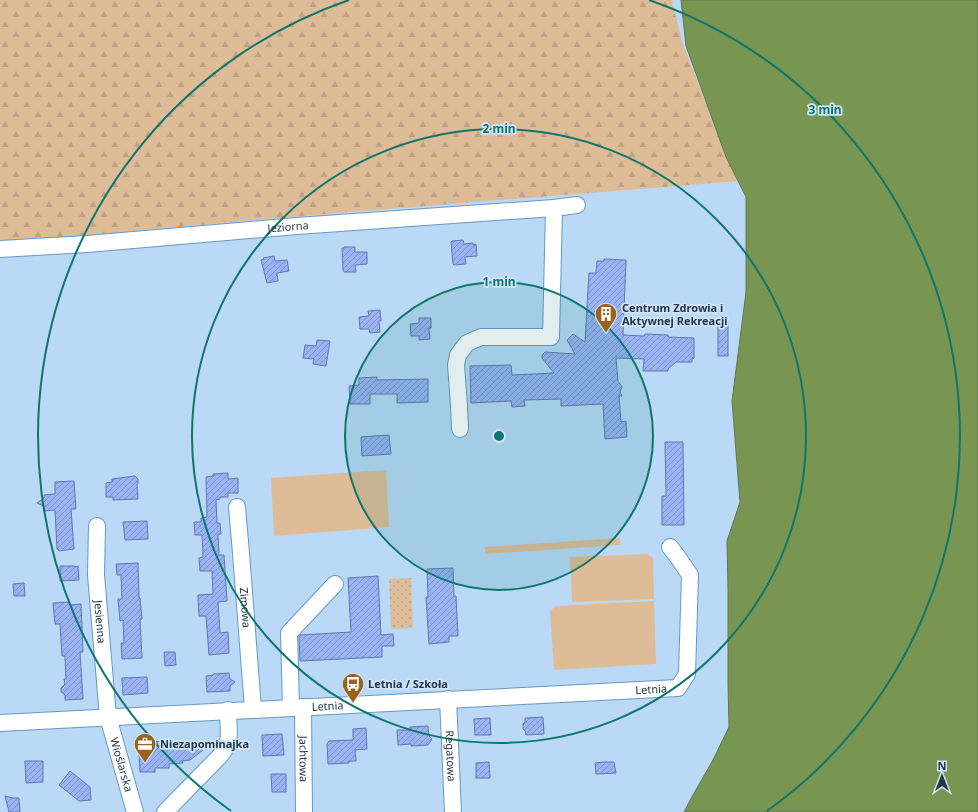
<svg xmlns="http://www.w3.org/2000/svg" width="978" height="812" font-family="'Noto Sans',sans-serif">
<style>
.grass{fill:#dfbc98}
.forest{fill:url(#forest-firs)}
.park{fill:url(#park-dots)}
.water{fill:#799552;stroke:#5f7950}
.building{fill:url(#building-hatch);stroke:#6277ad}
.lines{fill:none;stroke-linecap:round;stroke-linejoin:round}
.minor-casing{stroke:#6798c6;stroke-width:18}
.minor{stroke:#fff;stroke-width:16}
.ring{fill:none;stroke:#0f766e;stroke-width:2}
.labels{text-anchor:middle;stroke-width:3.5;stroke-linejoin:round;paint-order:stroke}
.street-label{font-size:11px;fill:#22374a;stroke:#d0e5f8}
.poi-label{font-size:11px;font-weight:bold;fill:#22374a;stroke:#d0e5f8;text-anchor:start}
.centre{fill:#0f766e;stroke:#d0e5f8;stroke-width:2}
.ring-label{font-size:12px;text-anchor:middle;font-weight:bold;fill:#0f766e;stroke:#d0e5f8;stroke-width:3.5;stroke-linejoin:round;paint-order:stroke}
</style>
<defs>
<pattern id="forest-firs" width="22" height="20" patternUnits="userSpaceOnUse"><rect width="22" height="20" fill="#dfbc98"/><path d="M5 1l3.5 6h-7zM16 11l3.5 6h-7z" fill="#bfa284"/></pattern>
<pattern id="park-dots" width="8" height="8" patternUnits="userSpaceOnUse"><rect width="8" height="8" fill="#dfbc98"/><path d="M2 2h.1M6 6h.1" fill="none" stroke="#bfa284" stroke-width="1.8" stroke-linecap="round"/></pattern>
<pattern id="building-hatch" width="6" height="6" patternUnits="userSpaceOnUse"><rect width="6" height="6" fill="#99b3f4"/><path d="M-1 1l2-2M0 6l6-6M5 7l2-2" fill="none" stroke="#7c92c8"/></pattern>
</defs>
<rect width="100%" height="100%" fill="#bad9f6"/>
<!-- grass -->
<g class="grass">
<polygon points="386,470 389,527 274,536 271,478"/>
<polygon points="620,538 620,545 485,554 485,547"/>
<polygon points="647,554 653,558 654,599 572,602 570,557"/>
<polygon points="654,601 656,664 554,670 550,611 556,606"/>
</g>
<!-- forest -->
<polygon class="forest" points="0,0 672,0 682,41 726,156 739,181 290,217 0,243"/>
<!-- park -->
<polygon class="park" points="411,578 413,628 391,629 389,579"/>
<!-- water -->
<polygon class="water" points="681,0 978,0 978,812 684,812 693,795 713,760 729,727 728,684 728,590 727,541 740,502 732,401 746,292 746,197 726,157 686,46"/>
<!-- building -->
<g class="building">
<polygon points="463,240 464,244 473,243 473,245 476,244 477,256 465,257 466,264 454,265 453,264 451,242 452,241"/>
<polygon points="344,247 355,247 355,252 367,252 367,264 355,265 356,272 344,272 343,270 342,248 344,248"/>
<polygon points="274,256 275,261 287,260 289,271 277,273 278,281 267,283 261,260 264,259 263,258"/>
<polygon points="604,259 626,260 623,335 644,336 645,334 668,335 668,337 694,338 694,358 692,359 692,362 676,362 668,369 668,371 643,371 644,359 616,358 618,381 622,387 620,392 622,396 619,396 621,422 626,421 627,437 605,439 603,404 561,406 561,399 524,400 525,406 512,407 511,401 471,403 470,366 511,365 512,375 554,373 542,358 542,355 545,352 575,354 567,340 573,334 585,342 589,273 596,273 597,261 604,261"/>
<polygon points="380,310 381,321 379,321 380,332 370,333 369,329 360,329 359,317 369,316 368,311"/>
<polygon points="419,318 431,318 431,328 429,328 430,339 419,340 419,336 411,336 410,324 419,323"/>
<rect x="718" y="323" width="10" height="33"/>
<polygon points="317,340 330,341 326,366 313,364 314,359 303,358 305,345 316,346"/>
<polygon points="377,377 377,380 428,379 428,402 397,403 397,394 370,394 370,404 350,404 349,386 359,385 359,378"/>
<polygon points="389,435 391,454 362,456 361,437"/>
<polygon points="665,442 683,442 684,525 662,525 662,496 666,496"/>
<polygon points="228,473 228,479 238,478 238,493 228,493 228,497 220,497 220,499 216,500 217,523 220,523 221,534 218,534 219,555 224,555 227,601 218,602 220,633 228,632 229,653 209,655 206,616 199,616 198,595 213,594 212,571 200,571 199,558 203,557 202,535 195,535 194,522 201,522 201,518 207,517 206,477 213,476 213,474"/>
<polygon points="135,476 138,479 138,483 137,485 138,499 113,500 113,497 106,497 106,483 112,482 112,479"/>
<polygon points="74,481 76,509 71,509 74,549 59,551 58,549 57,549 55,510 45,511 44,506 37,503 44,498 44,495 55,494 55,482"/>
<polygon points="147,521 148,539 125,540 123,522"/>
<polygon points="138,563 139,598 140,598 142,619 140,619 142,658 122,659 121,643 124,643 123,620 120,621 118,599 122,599 121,575 117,575 116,564"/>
<polygon points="60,566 75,566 75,567 78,566 79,580 60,581"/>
<polygon points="453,568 454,596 456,596 458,636 449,636 449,642 429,644 426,597 428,597 427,569"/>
<polygon points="378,576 381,635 393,634 394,646 382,646 382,657 300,661 299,637 300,635 351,632 348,578"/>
<polygon points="24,583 25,596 14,596 13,584"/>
<polygon points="69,602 70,605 81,604 83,652 80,652 83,699 65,700 65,695 61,692 61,688 65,684 64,679 66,679 65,656 62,656 60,624 55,624 53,603"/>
<polygon points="164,652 175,652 176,665 165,666"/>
<polygon points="229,673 230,679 235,682 230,686 230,691 207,692 206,676 213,675 213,674"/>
<polygon points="147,677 148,693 123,695 122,678"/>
<polygon points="543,717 544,734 526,735 525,731 523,729 523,724 525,722 525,718"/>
<polygon points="490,718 491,735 475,735 474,719"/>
<polygon points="428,726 429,736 432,739 428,745 411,746 411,744 398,745 397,730 410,730 410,727"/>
<polygon points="366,728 367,749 355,750 356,761 349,761 349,763 328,764 327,744 329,741 353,740 353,729"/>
<polygon points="282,734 284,755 263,756 262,735"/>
<polygon points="168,741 168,743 197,741 198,747 203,750 190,760 182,761 183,763 169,764 169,768 155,768 155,772 140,772 139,754 144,754 144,742"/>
<polygon points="25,761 43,761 43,782 26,783"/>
<polygon points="489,762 490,778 476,778 476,763"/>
<polygon points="603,762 614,762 616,773 596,774 595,763"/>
<polygon points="70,771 90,787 91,800 79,801 59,785"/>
<polygon points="271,774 286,774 286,792 272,792"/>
<polygon points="5,796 13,798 19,798 20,812 9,812"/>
</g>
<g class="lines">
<!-- minor casing -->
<g class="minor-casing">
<g id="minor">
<path id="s1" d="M0,249L87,244L297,226L554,208L577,205"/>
<polyline points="460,429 459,405 456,365 458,355 467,343 481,337 551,337 554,208"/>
<path id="s2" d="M237,507L241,553L253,709"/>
<path id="s3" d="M97,526L96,575L108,717L135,812"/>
<path id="s4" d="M448,699L453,812"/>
<polyline points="291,707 289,633 335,584"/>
<path id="s5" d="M303,707L304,812"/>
<path id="s6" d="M0,723L678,688L687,674L690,575L677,556L670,547"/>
<path d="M165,812L219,757C222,753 226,749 228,743C230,733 228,721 228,710"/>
</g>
</g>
<!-- minor -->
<use href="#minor" class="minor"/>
</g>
<!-- distance rings -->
<circle cx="499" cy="436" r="154" fill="#0f766e" fill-opacity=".12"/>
<g class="ring">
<circle cx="499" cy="436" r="154"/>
<circle cx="499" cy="436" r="307"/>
<path d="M231 811A461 461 0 0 1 349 0M649 0A461 461 0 0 1 767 811"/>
</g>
<!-- icons -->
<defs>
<g id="building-pin" transform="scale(1.15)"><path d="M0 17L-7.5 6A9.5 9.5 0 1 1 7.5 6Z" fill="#9a631d" stroke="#d0e5f8"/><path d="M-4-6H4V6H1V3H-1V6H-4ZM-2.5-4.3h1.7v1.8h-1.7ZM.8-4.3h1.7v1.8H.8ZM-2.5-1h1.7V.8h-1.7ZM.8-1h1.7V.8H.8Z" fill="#fff"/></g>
<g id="bus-pin" transform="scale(1.15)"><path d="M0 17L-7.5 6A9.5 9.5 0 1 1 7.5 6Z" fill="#9a631d" stroke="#d0e5f8"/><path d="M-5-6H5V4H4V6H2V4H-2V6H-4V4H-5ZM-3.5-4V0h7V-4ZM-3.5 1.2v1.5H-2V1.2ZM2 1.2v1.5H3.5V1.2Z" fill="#fff"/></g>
<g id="office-pin" transform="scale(1.15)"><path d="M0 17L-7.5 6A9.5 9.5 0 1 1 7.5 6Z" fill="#9a631d" stroke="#d0e5f8"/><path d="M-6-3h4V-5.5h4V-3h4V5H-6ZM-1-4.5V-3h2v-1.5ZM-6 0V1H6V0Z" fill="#fff"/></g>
</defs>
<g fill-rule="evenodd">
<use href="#building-pin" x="606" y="314"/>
<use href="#bus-pin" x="353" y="684"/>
<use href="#office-pin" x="145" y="744"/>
</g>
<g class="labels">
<!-- street labels -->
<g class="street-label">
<text dy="4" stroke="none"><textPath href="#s1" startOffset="289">Jeziorna</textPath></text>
<text dy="4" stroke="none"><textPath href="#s2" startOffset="101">Zimowa</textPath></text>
<text dy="4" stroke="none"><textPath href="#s3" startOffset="96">Jesienna</textPath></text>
<text dy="4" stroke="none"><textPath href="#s6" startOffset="652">Letnia</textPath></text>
<text dy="4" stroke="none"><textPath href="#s6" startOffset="328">Letnia</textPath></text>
<text dy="4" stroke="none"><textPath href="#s4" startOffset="57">Regatowa</textPath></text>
<text dy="4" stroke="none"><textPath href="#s5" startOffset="52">Jachtowa</textPath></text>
<text dy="4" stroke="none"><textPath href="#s3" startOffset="241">Wioślarska</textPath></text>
</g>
<!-- poi labels -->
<g class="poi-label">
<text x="622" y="312">Centrum Zdrowia i<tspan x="622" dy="13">Aktywnej Rekreacji</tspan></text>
<text x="368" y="688">Letnia / Szkoła</text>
<text x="160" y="748">Niezapominajka</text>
</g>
</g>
<circle cx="499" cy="436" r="6" class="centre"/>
<g class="ring-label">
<text x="825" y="114">3 min</text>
<text x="499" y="133">2 min</text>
<text x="499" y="286">1 min</text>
</g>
<!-- north arrow -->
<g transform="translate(942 776)" stroke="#d0e5f8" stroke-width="3" paint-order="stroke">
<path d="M0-3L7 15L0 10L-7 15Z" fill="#22374a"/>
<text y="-6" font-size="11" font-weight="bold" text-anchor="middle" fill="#22374a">N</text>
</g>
</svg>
